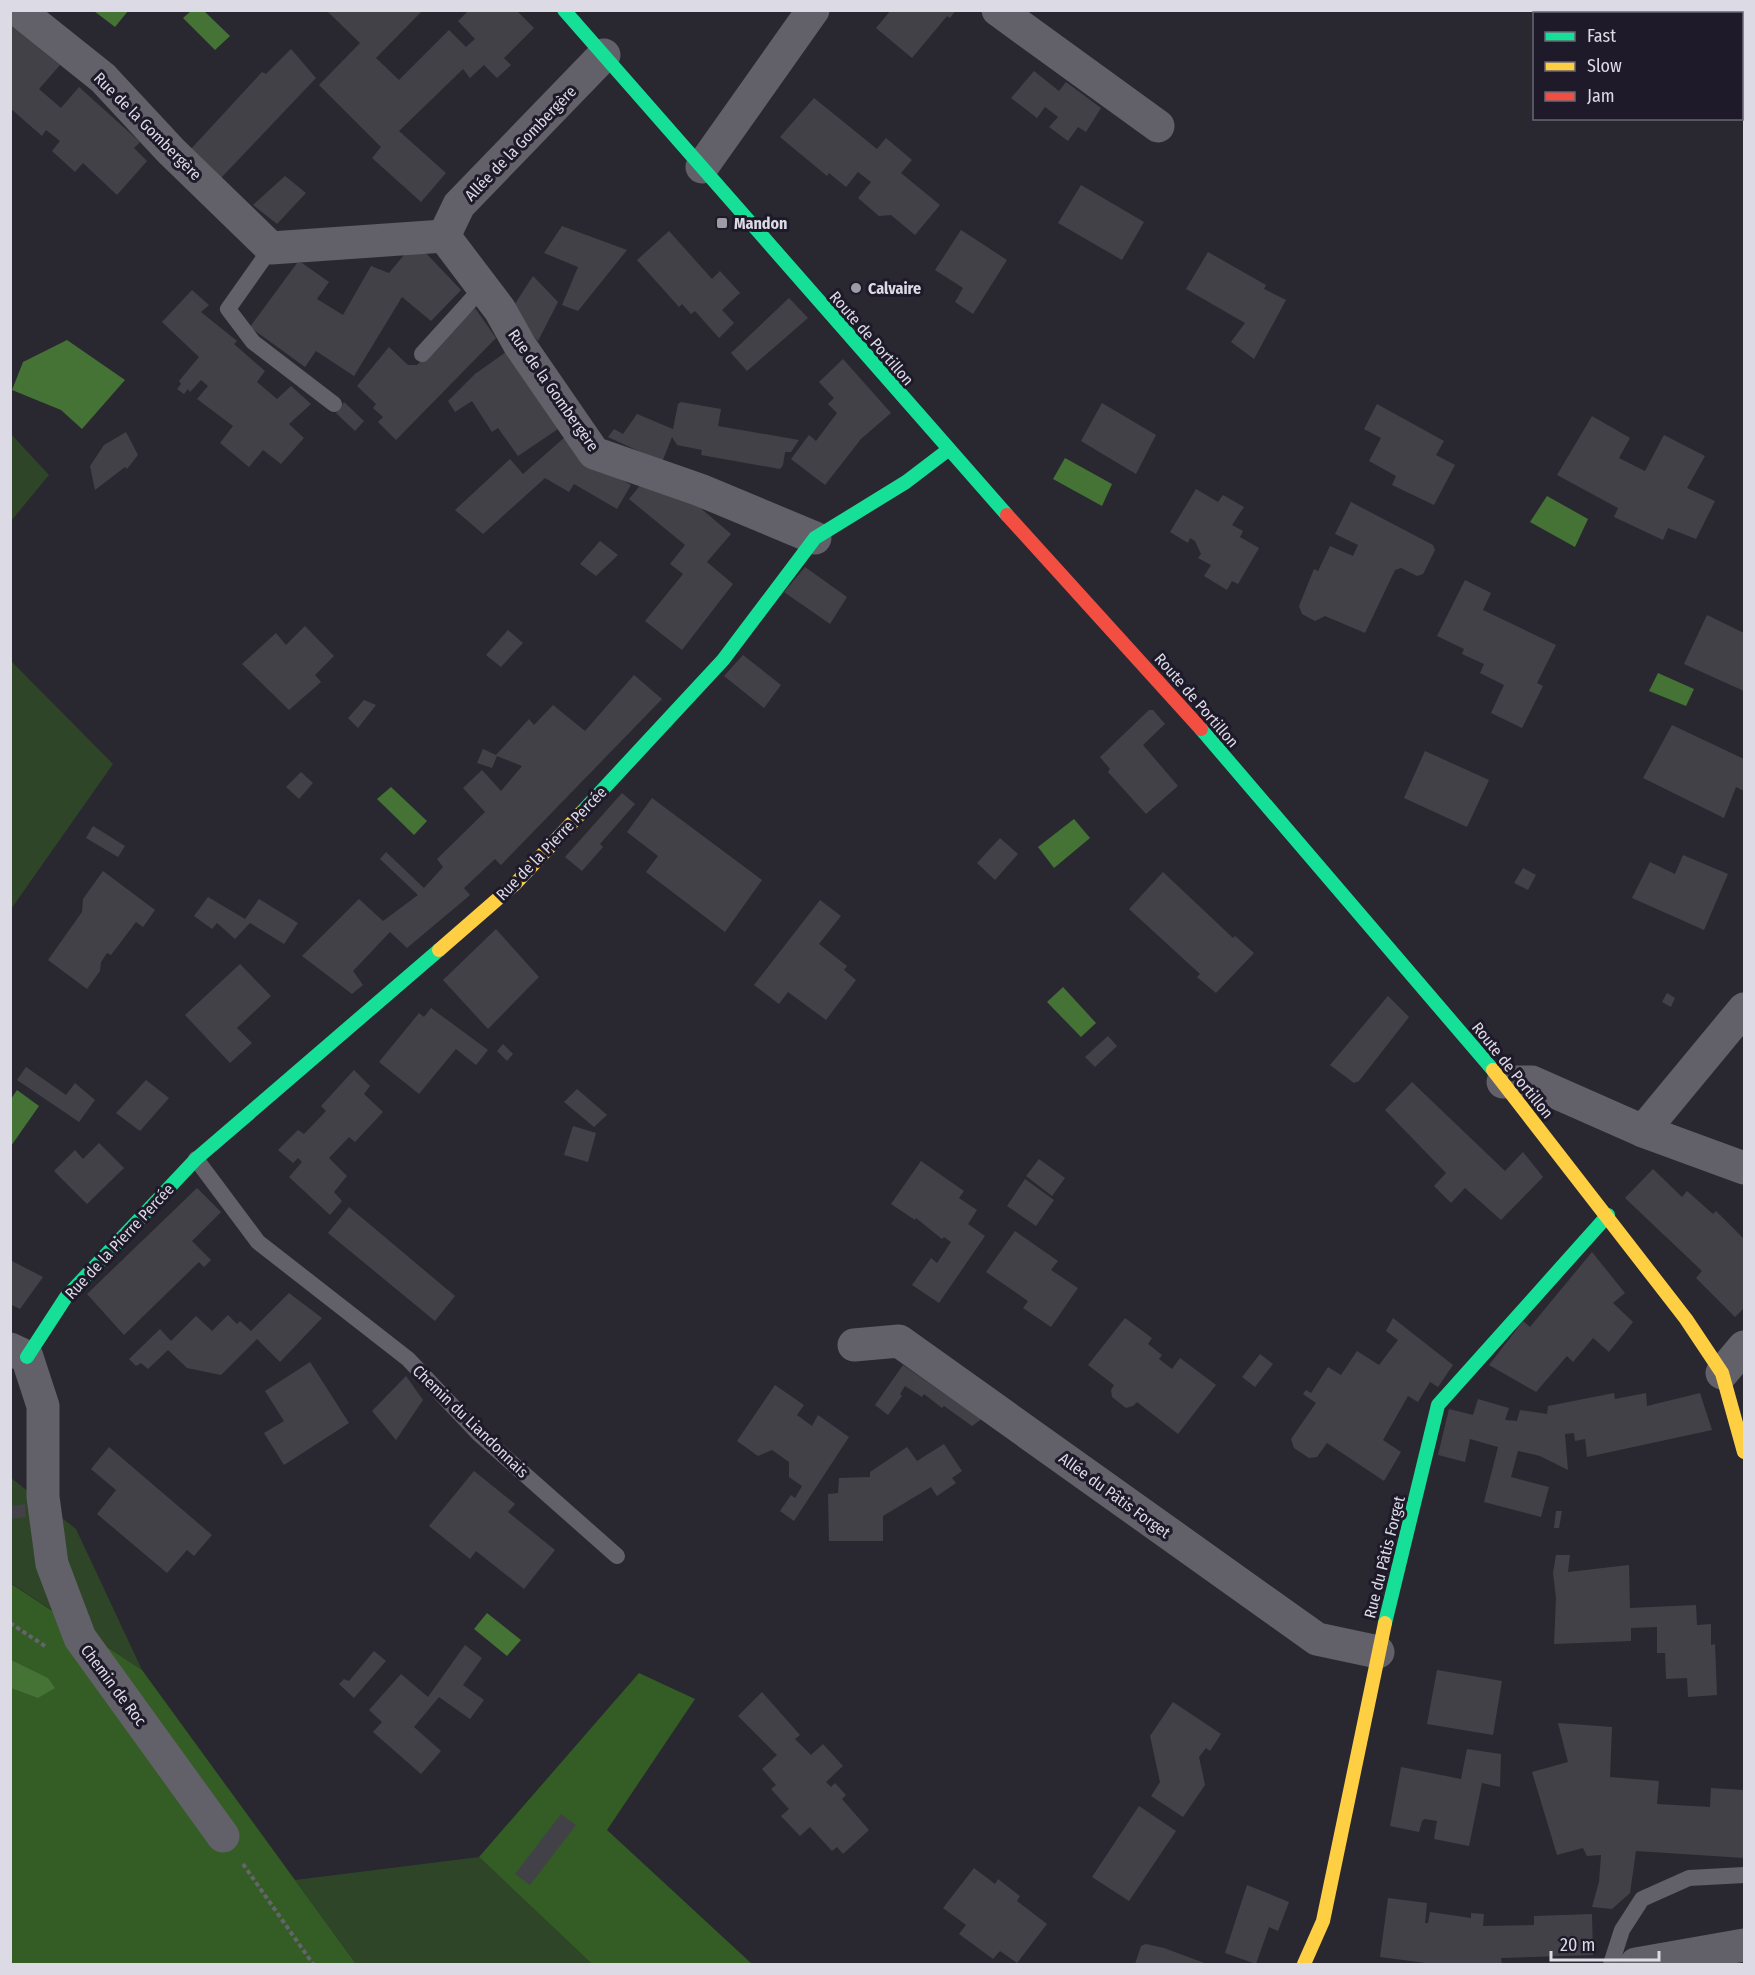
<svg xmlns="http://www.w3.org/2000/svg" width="1755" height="1975" font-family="'Fira Sans Condensed',sans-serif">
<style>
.green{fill:#2e4527}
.forest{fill:#335d24}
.water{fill:#457235}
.building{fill:#424148}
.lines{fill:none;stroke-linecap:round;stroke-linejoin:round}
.path{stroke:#64646a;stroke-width:4;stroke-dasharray:4.5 3;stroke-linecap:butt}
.lane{stroke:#626068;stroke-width:16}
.street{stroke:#626068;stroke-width:33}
.fast{stroke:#16e098;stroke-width:14}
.slow{stroke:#ffcf43;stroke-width:14}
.jam{stroke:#f24e42;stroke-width:14}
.poi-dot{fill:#9d9ca6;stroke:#1e1a2a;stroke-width:2}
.labels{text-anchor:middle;stroke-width:6;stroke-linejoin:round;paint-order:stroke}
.street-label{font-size:16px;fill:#dbdae5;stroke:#1e1a2a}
.poi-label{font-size:16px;font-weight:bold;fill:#dbdae5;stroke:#1e1a2a;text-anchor:start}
</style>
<rect width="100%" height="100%" fill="#292830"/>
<!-- green -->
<g class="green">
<polygon points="11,434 49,475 11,521"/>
<polygon points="11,661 113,764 11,909"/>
<polygon points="10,1477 76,1529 142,1670 11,1583"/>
<polygon points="479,1857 592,1964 356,1964 295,1880"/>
</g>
<!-- forest -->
<g class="forest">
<polygon points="10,1583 142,1670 356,1964 11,1964"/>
<polygon points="639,1673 695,1699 607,1830 752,1964 592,1964 479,1857"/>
</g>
<!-- water -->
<g class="water">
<polygon points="94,11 128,11 115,27"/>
<polygon points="191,11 204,11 230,36 215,50 183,18"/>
<polygon points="67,340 125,380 82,429 61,410 12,390 23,362"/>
<polygon points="1065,458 1112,484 1102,506 1053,479"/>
<polygon points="1547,496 1588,519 1575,547 1530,522"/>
<polygon points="1658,673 1694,689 1686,706 1649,691"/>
<polygon points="391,787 427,821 414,835 377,799"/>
<polygon points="1074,819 1090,838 1054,868 1038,847"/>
<polygon points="1063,987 1096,1023 1081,1037 1047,1002"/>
<polygon points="17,1090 39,1106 11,1146 11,1099"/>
<polygon points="487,1613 521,1640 507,1656 474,1629"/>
<polygon points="11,1660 48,1678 55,1688 38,1698 11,1688"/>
</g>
<!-- building -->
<g class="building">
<polygon points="326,10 423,10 376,58 399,80 449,30 466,47 475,39 458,21 469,10 516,10 534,28 504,58 511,65 497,78 484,65 470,78 463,69 399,131 446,173 421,202 372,158 381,147 319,85 360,43"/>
<polygon points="891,10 956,10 950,18 947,16 912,58 876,28"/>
<polygon points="10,25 60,65 39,89 61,108 79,87 140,142 134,148 147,161 117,195 83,163 75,172 52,151 60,141 46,130 42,136 10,108"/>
<polygon points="291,49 316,78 221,178 190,150 262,72 266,74"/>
<polygon points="1034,71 1059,91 1066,82 1101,108 1086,132 1078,127 1068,141 1049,127 1058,117 1053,113 1045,107 1037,118 1011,98"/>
<polygon points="814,98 877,149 886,138 912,160 901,173 940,205 915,235 891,215 879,216 858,198 871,182 858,172 846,187 829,173 827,176 780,137"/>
<polygon points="285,176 306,193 277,224 253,205"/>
<polygon points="1081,185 1144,222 1122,260 1058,223"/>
<polygon points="562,226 627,250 578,311 562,305 578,267 544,253"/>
<polygon points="961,230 1007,260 973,314 955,302 963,288 935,270"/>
<polygon points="669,231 712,279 720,271 740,293 722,310 734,323 719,338 695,311 691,314 682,304 679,307 637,260"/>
<polygon points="409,249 422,249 461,290 431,321 402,297 354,376 316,351 305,367 250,327 297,263 302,263 329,282 317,299 343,315 371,266 389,273"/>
<polygon points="1208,252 1266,285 1264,289 1286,300 1254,359 1231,342 1245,323 1186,289"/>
<polygon points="533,276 558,302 538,341 516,317 513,307"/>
<polygon points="192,290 209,305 201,312 237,341 234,344 265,371 257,382 277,399 291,386 311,404 289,424 304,438 281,464 263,450 249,467 220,443 233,426 197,399 208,386 201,380 190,392 188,389 184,394 177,389 181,384 179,381 199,357 162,322"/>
<polygon points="789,298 808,318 747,371 731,353"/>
<polygon points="475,308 496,338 396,440 378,422 383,417 373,408 376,404 357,386 389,347 408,365 417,365"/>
<polygon points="506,352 558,429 518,456 498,428 492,432 472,401 455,412 448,401 475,374"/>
<polygon points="843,359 891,413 861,439 825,485 791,459 809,435 816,441 837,413 828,404 834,398 819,382"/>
<polygon points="344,402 364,421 355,431 336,413"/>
<polygon points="681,402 721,409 718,426 799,440 791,452 785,452 783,465 780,469 701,455 702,450 677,445 672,437 662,462 608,437 614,429 623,434 637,414 673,429 678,404"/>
<polygon points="1102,403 1156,435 1136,474 1081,441"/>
<polygon points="1377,404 1444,441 1436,455 1455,465 1434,505 1392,485 1396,476 1369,461 1381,438 1364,429"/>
<polygon points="1592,416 1630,438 1619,458 1645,471 1664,435 1705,456 1687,488 1715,501 1696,539 1668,528 1663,540 1614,517 1618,508 1557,475"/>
<polygon points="126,432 138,455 127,469 125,467 95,490 90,466 104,445"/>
<polygon points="565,437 574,452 631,485 617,509 574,484 569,492 545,478 483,534 455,510 510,459 523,474"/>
<polygon points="643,482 684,494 731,534 707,562 733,584 682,650 645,621 683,574 670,564 685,545 629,499"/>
<polygon points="1196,489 1218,502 1223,495 1244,507 1232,525 1243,531 1240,537 1259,548 1238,584 1232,581 1227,590 1204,576 1211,565 1198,558 1201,554 1195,541 1190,538 1188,543 1170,532"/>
<polygon points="1351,502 1433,545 1435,550 1423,574 1417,576 1401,568 1395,570 1365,633 1325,616 1315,621 1302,614 1299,606 1314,569 1318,571 1330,546 1353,556 1358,545 1335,534"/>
<polygon points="600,541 618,555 596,576 580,564"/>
<polygon points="805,567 847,597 830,624 784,592"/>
<polygon points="1465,580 1491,593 1483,610 1556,645 1537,683 1543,686 1522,728 1491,713 1504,685 1480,673 1484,664 1462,654 1464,649 1437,636"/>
<polygon points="1707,615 1744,633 1744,691 1684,664"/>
<polygon points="305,626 334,656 315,675 321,682 289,710 242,664 276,633 286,645"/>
<polygon points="508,630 523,643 501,667 486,655"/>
<polygon points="743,655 781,685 764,708 724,676"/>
<polygon points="634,675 662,699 501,865 495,859 464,888 470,895 463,901 407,948 390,932 353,971 363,985 352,994 302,956 359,899 383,921 418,895 380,859 386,852 424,888 443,867 437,859 485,812 463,788 482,770 501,791 522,766 497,756 492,768 477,763 483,749 496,755 529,719 534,725 553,705 585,731"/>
<polygon points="364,700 376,705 358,728 348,718"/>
<polygon points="1149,710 1153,710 1165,724 1143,745 1178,786 1146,814 1108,772 1110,769 1100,757"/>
<polygon points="1672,725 1744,759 1744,791 1736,787 1724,818 1643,778"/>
<polygon points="1425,751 1489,780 1467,827 1404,798"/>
<polygon points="301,772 313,783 299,799 286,787"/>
<polygon points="622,793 635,804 600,844 603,847 582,871 565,857"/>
<polygon points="652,798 762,880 725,932 646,872 658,856 627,832"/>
<polygon points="93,826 125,846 118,857 86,838"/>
<polygon points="1000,838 1018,854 995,880 977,863"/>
<polygon points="1683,855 1728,874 1704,930 1632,898 1650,862 1675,874"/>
<polygon points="1523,868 1536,875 1528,890 1514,883"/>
<polygon points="103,871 155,910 143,927 136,922 111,955 107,953 101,962 100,971 87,989 48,960 82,912 83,899"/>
<polygon points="1163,872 1233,938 1235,936 1254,953 1216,993 1197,977 1200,974 1129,909"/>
<polygon points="208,897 245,919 259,899 298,923 284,944 250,923 235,939 217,923 212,929 194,916"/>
<polygon points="820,900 841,916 819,944 847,966 844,970 856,980 826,1020 788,992 779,1004 754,985"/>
<polygon points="496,929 539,977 488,1029 443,980"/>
<polygon points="240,964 271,996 237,1028 252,1043 230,1063 185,1015"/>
<polygon points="1667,993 1675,998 1671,1007 1662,1002"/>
<polygon points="1388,996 1409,1017 1359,1081 1354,1083 1330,1065"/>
<polygon points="431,1008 488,1050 476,1065 456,1049 419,1094 379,1062 419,1013 424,1017"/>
<polygon points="1108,1036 1117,1046 1095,1067 1085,1057"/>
<polygon points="503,1044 513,1054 507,1061 497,1051"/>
<polygon points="26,1067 66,1095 75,1083 95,1100 79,1122 17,1080"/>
<polygon points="354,1070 370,1086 364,1094 383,1112 355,1142 349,1137 329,1158 347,1176 334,1192 342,1201 330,1215 289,1177 302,1162 298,1158 293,1163 278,1150 298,1130 304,1134 326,1111 321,1106"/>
<polygon points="146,1080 169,1098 140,1131 116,1113"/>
<polygon points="1412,1082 1505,1171 1523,1152 1543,1177 1501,1220 1465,1188 1451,1203 1434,1186 1446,1173 1385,1110"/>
<polygon points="577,1089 607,1115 594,1127 564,1102"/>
<polygon points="573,1126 596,1133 588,1162 564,1155"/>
<polygon points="99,1143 124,1168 87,1204 54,1171 75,1150 83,1159"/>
<polygon points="1039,1159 1065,1178 1052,1196 1026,1176"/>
<polygon points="921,1161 964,1191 959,1198 977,1210 968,1224 985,1236 939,1303 912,1285 931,1258 937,1263 951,1242 944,1237 942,1239 916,1218 915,1220 891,1204"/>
<polygon points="1653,1169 1682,1197 1687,1191 1713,1214 1716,1211 1744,1239 1744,1308 1735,1317 1696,1278 1702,1271 1625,1198"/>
<polygon points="1025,1179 1054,1200 1036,1226 1007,1206"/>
<polygon points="197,1188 221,1212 192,1241 211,1260 204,1267 199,1262 124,1335 87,1294"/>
<polygon points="349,1207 455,1296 435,1321 328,1233"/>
<polygon points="1015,1231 1058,1261 1051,1270 1078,1288 1051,1327 1023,1308 1028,1301 986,1272"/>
<polygon points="1592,1252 1625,1293 1613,1303 1633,1322 1609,1352 1593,1338 1573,1362 1567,1356 1536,1392 1489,1365 1523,1321 1530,1327"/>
<polygon points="10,1260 43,1277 20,1309 10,1304"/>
<polygon points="289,1293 322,1318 280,1362 257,1339 221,1375 187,1368 168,1350 148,1369 141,1363 136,1366 129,1359 160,1329 171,1341 196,1316 212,1331 228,1315 237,1324 240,1321 251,1331"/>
<polygon points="1125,1318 1152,1338 1148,1344 1162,1355 1159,1359 1172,1369 1180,1358 1216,1385 1178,1434 1137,1402 1133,1406 1126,1408 1112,1397 1111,1390 1114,1385 1088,1365"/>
<polygon points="1393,1318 1453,1365 1438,1387 1430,1382 1418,1402 1408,1396 1383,1440 1401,1452 1384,1481 1327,1443 1317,1457 1309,1458 1294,1448 1291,1439 1316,1403 1303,1394 1306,1390 1311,1393 1328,1367 1341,1375 1357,1351 1379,1365 1398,1340 1386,1331"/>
<polygon points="1260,1354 1273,1364 1255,1387 1242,1377"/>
<polygon points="310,1362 349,1423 284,1465 264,1433 284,1421 265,1391"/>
<polygon points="903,1365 981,1419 980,1420 972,1426 944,1406 942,1408 924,1394 922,1397 905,1386 900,1394 902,1396 888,1415 875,1405"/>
<polygon points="406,1376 423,1400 396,1440 372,1411"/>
<polygon points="775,1385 804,1405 797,1415 812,1426 818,1415 849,1437 794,1521 780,1511 791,1495 795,1498 802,1486 789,1477 789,1462 772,1450 758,1456 737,1441"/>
<polygon points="1614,1393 1615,1399 1646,1393 1647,1406 1700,1393 1712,1430 1587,1457 1585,1439 1575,1441 1574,1433 1565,1434 1568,1470 1540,1456 1518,1451 1511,1477 1549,1487 1541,1517 1484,1502 1498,1447 1470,1439 1465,1462 1438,1455 1449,1409 1473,1415 1478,1399 1509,1408 1505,1420 1517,1421 1520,1410 1547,1414 1548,1406"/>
<polygon points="944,1444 962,1471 952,1478 956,1483 937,1496 931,1487 883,1516 883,1541 829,1541 828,1494 838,1493 839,1478 870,1477 870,1472 907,1447 917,1461"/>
<polygon points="109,1447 212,1535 194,1556 187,1550 167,1573 97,1514 116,1490 91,1469"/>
<polygon points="474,1471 515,1504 508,1512 555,1550 524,1589 476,1551 470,1559 429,1526"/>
<polygon points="25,1504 26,1517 10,1519 10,1506"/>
<polygon points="1556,1511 1562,1511 1559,1528 1554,1528"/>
<polygon points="1556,1555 1570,1555 1568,1572 1629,1565 1630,1608 1696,1605 1697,1625 1711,1624 1711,1645 1715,1644 1717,1695 1688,1697 1687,1678 1666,1679 1665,1653 1657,1653 1657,1627 1631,1628 1631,1641 1554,1644 1556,1598 1553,1573"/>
<polygon points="465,1645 482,1658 463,1685 484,1700 470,1719 439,1697 414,1727 441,1751 421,1774 373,1732 382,1722 369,1710 401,1674 428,1697"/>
<polygon points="374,1651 386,1661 354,1698 339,1684 344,1679 349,1681"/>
<polygon points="1437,1670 1502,1681 1493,1735 1427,1724"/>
<polygon points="762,1692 800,1735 795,1739 811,1755 823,1744 843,1766 826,1782 831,1787 835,1783 846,1795 842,1799 869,1830 843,1854 837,1847 832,1851 810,1827 800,1836 781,1816 789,1809 771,1789 776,1785 762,1769 777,1755 738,1716"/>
<polygon points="1173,1702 1221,1734 1210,1751 1206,1748 1199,1757 1205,1785 1183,1817 1151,1796 1160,1782 1150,1736"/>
<polygon points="1558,1723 1612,1727 1610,1777 1659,1781 1657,1804 1710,1807 1711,1788 1744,1790 1744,1858 1636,1851 1630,1893 1612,1909 1592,1907 1599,1882 1601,1855 1587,1856 1583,1848 1557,1855 1532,1772 1568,1762"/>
<polygon points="1467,1749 1501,1754 1500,1787 1482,1783 1469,1846 1434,1839 1437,1821 1425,1819 1422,1821 1419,1832 1390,1826 1401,1767 1461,1779"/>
<polygon points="1139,1806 1176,1831 1129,1901 1092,1877"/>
<polygon points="561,1814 576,1825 530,1885 515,1874"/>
<polygon points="974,1868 995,1884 998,1879 1020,1896 1017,1901 1047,1924 1017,1963 1000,1951 993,1959 959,1934 966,1925 943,1908"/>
<polygon points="1247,1885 1289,1902 1278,1931 1269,1927 1256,1964 1225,1953"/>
<polygon points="1388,1898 1427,1903 1425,1923 1428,1923 1430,1912 1471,1918 1471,1913 1484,1914 1483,1926 1534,1925 1534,1916 1592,1914 1593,1955 1501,1958 1502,1964 1433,1964 1380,1957"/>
<polygon points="1146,1944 1164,1948 1207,1964 1135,1964 1141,1946"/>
</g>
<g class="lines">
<!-- path -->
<g class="path">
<polyline points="10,1623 45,1646"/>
<polyline points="243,1864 313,1964"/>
</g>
<!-- lane -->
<g class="lane">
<polyline points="271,248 228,309 253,342 334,404"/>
<polyline points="422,354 482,288"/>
<polyline points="196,1159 258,1242 408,1359 479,1434 617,1556"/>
<polyline points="1611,1964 1622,1930 1642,1899 1689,1878 1744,1875"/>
</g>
<!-- street -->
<g class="street">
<polyline points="18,10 103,78 171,151 271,248 444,236"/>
<polyline points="998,10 1158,126"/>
<polyline points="702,167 813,10"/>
<polyline points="444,236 500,310 519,344 594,453 700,490 815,538"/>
<polyline points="444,236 459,205 604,55"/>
<polyline points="1503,1082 1532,1082 1643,1131 1744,1168"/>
<polyline points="1643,1131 1744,1009"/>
<polyline points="854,1345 899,1341 1317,1639 1378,1652"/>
<polyline points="10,1349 27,1357 43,1406 43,1497 52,1564 80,1638 223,1836"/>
<polyline points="1722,1373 1744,1347"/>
<polyline points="1636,1964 1744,1945"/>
</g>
<!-- fast -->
<g class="fast">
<polyline points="564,10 1007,515"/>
<polyline points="1201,729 1493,1070"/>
<polyline points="581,813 723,660 815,538 906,482 948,450"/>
<polyline points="27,1357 66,1297 196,1159 439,950"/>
<polyline points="1385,1623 1438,1405 1608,1215"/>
</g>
<!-- slow -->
<g class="slow">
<polyline points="439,950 515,884 581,813"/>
<polyline points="1493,1070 1686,1319 1722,1373 1744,1452"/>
<polyline points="1304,1964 1323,1921 1385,1623"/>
</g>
<!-- jam -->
<polyline class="jam" points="1007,515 1201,729"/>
</g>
<!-- markers -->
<g class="poi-dot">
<rect x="716" y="217" width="12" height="12" rx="3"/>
<circle cx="856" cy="288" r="6"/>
</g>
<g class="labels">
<!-- street labels -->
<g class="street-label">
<text transform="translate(148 126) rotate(45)" y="6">Rue de la Gombergère</text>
<text transform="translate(520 143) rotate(-46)" y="6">Allée de la Gombergère</text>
<text transform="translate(872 338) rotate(49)" y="6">Route de Portillon</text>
<text transform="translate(554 390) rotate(55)" y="6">Rue de la Gombergère</text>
<text transform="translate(1197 700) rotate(49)" y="6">Route de Portillon</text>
<text transform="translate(551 843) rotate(-46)" y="6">Rue de la Pierre Percée</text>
<text transform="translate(1513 1070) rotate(51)" y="6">Route de Portillon</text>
<text transform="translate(119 1241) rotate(-47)" y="6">Rue de la Pierre Percée</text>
<text transform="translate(471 1421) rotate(44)" y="6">Chemin du Liandonnais</text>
<text transform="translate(1115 1495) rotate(36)" y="6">Allée du Pâtis Forget</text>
<text transform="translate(1384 1557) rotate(-76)" y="6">Rue du Pâtis Forget</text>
<text transform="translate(114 1685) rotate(53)" y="6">Chemin de Roc</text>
</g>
<!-- poi labels -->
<g class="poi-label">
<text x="734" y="229">Mandon</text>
<text x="868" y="294">Calvaire</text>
</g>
</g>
<!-- border -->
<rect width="1755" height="1975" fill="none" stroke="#dbdae5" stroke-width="24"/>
<!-- legend -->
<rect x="1533" y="12" width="210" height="108" fill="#1e1a2a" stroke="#6a6775" stroke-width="1.5"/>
<rect x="1545" y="32" width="30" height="9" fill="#16e098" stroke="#6a6775" stroke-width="1.5"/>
<text x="1587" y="42" font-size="18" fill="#dbdae5">Fast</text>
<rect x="1545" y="62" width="30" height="9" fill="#ffcf43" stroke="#6a6775" stroke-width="1.5"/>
<text x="1587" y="72" font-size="18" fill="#dbdae5">Slow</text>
<rect x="1545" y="92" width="30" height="9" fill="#f24e42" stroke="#6a6775" stroke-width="1.5"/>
<text x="1587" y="102" font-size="18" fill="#dbdae5">Jam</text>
<!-- scale -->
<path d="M1551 1951v9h108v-9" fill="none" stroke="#dbdae5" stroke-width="3"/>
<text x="1560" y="1951" font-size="18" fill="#dbdae5" stroke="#1e1a2a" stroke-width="4.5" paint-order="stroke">20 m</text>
</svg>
